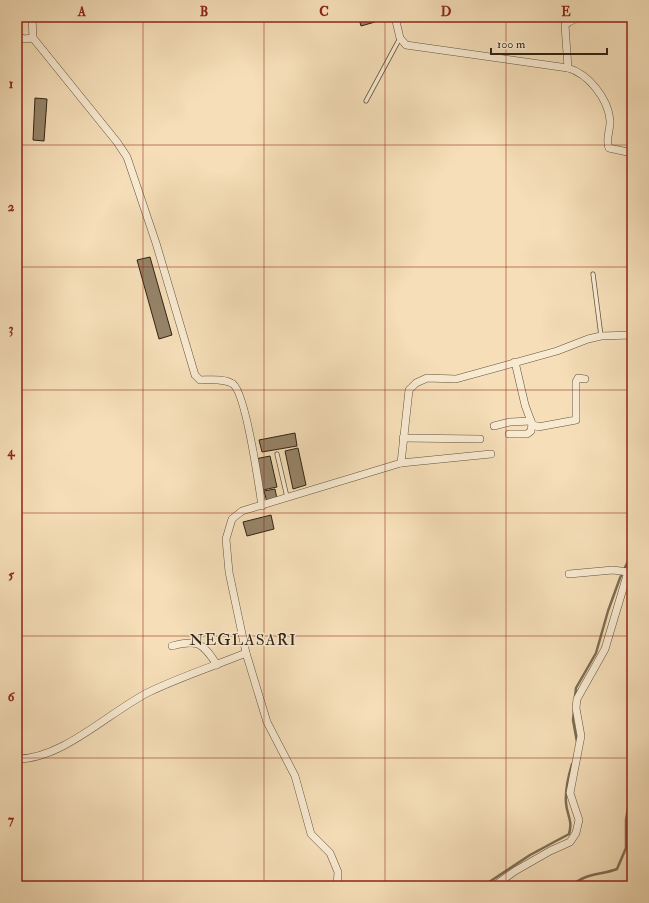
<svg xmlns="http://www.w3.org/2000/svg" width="649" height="903" font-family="'IM FELL Double Pica',serif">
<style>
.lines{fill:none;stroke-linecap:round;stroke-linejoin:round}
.stream{stroke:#7e6d54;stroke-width:2.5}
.building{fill:#968469;stroke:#302313}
.lane-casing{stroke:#61523c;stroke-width:5}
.street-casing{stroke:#61523c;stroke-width:8}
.lane{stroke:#f8ead1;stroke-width:3.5}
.street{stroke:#f8ead1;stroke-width:7}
.grid{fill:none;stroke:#8f2418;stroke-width:1;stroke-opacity:0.55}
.labels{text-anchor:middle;stroke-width:3;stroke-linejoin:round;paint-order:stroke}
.quarter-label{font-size:16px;letter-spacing:1px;fill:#302313;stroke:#f8ead1}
.neatline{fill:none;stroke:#8f2418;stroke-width:1.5}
.grid-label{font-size:13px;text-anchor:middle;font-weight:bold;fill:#8f2418}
</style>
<rect width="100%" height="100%" fill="#f5deb8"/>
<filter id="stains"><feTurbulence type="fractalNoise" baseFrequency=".005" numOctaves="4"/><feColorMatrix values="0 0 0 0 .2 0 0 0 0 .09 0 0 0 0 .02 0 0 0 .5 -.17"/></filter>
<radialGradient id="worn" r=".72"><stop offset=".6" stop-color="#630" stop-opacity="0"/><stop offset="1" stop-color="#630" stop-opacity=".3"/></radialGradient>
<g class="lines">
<!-- stream -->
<g class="stream">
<polyline points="575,697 576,688 596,653 608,611 620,578 632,553"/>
<polyline points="574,711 573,720 577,742"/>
<path d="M483,886L530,855L569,834C573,820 567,816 566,803C565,789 568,777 572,764"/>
<path d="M572,886C584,873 602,875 617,869L626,848V820L632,784"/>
</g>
</g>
<!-- building -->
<g class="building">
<polygon points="365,17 373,17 375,22 361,26 359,19"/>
<polygon points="35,98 47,99 44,141 33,140"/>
<polygon points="150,257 172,335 159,339 137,260"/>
<polygon points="295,433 297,446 262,452 259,440"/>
<polygon points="298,448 306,485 293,489 285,451"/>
<polygon points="270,456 277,487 263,490 255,459"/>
<polygon points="275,489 277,499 267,502 264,491"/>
<polygon points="271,515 274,529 247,536 243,522"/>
</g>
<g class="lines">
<!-- lane casing -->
<g class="lane-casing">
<g id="lane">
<polyline points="366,101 400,38"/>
<polyline points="593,274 601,336"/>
<polyline points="277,454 287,497"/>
</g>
</g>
<!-- street casing -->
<g class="street-casing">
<g id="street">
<path d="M32,17L33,38L117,142L127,157L156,243L195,375L200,380C210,380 224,378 233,384C246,394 259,486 262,506"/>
<path d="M395,17L400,38L406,45L568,68C589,74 608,99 610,120C611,129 605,139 609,148L632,153"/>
<polyline points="17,36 24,39 33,38"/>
<polyline points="568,68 565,25 569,22 579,17"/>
<polyline points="532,424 538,427 576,420 576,382 578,378 585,379"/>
<polyline points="494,426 510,422 531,421"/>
<polyline points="509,434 527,434 531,431 532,424 525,405 515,362"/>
<polyline points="403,438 480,439"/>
<polyline points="401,463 491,454"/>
<polyline points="569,574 613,570 628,572"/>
<path d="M172,646C198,639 203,643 217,665"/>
<path d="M17,759C63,759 109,712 149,692C180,677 214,666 246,653"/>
<polyline points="337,886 338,872 330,853 311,834 295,776 267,722 246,653 229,572 226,539 232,519 242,511 401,463 409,390 416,383 427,378 456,379 557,351 588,339 601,336 632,335"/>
<polyline points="494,886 515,871 550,851 570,842 576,833 579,820 570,793 581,736 576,708 577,699 605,649 628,572 632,566"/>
</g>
</g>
<!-- lane -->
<use href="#lane" class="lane"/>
<!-- street -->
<use href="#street" class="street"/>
</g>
<!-- grid -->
<path class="grid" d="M143,17V886M264,17V886M385,17V886M506,17V886M17,145H632M17,267H632M17,390H632M17,513H632M17,636H632M17,758H632"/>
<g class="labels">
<!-- quarter labels -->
<g class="quarter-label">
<text x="243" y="645">NEGLASARI</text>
</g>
</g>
<!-- margin -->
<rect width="649" height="903" fill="none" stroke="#f5deb8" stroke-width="44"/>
<!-- scale -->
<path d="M491 48v6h116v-6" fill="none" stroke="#302313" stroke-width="2"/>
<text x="497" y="48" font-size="12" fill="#302313" stroke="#f8ead1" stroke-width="3" paint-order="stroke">100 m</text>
<rect x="22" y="22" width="605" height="859" class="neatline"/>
<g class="grid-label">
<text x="82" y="16">A</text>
<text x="204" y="16">B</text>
<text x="324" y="16">C</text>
<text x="446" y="16">D</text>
<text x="566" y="16">E</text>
<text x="11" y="88">1</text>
<text x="11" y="211">2</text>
<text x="11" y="333">3</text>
<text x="11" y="456">4</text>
<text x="11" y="579">5</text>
<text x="11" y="701">6</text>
<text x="11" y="824">7</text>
</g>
<rect width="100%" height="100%" filter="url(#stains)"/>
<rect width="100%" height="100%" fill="url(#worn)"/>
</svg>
